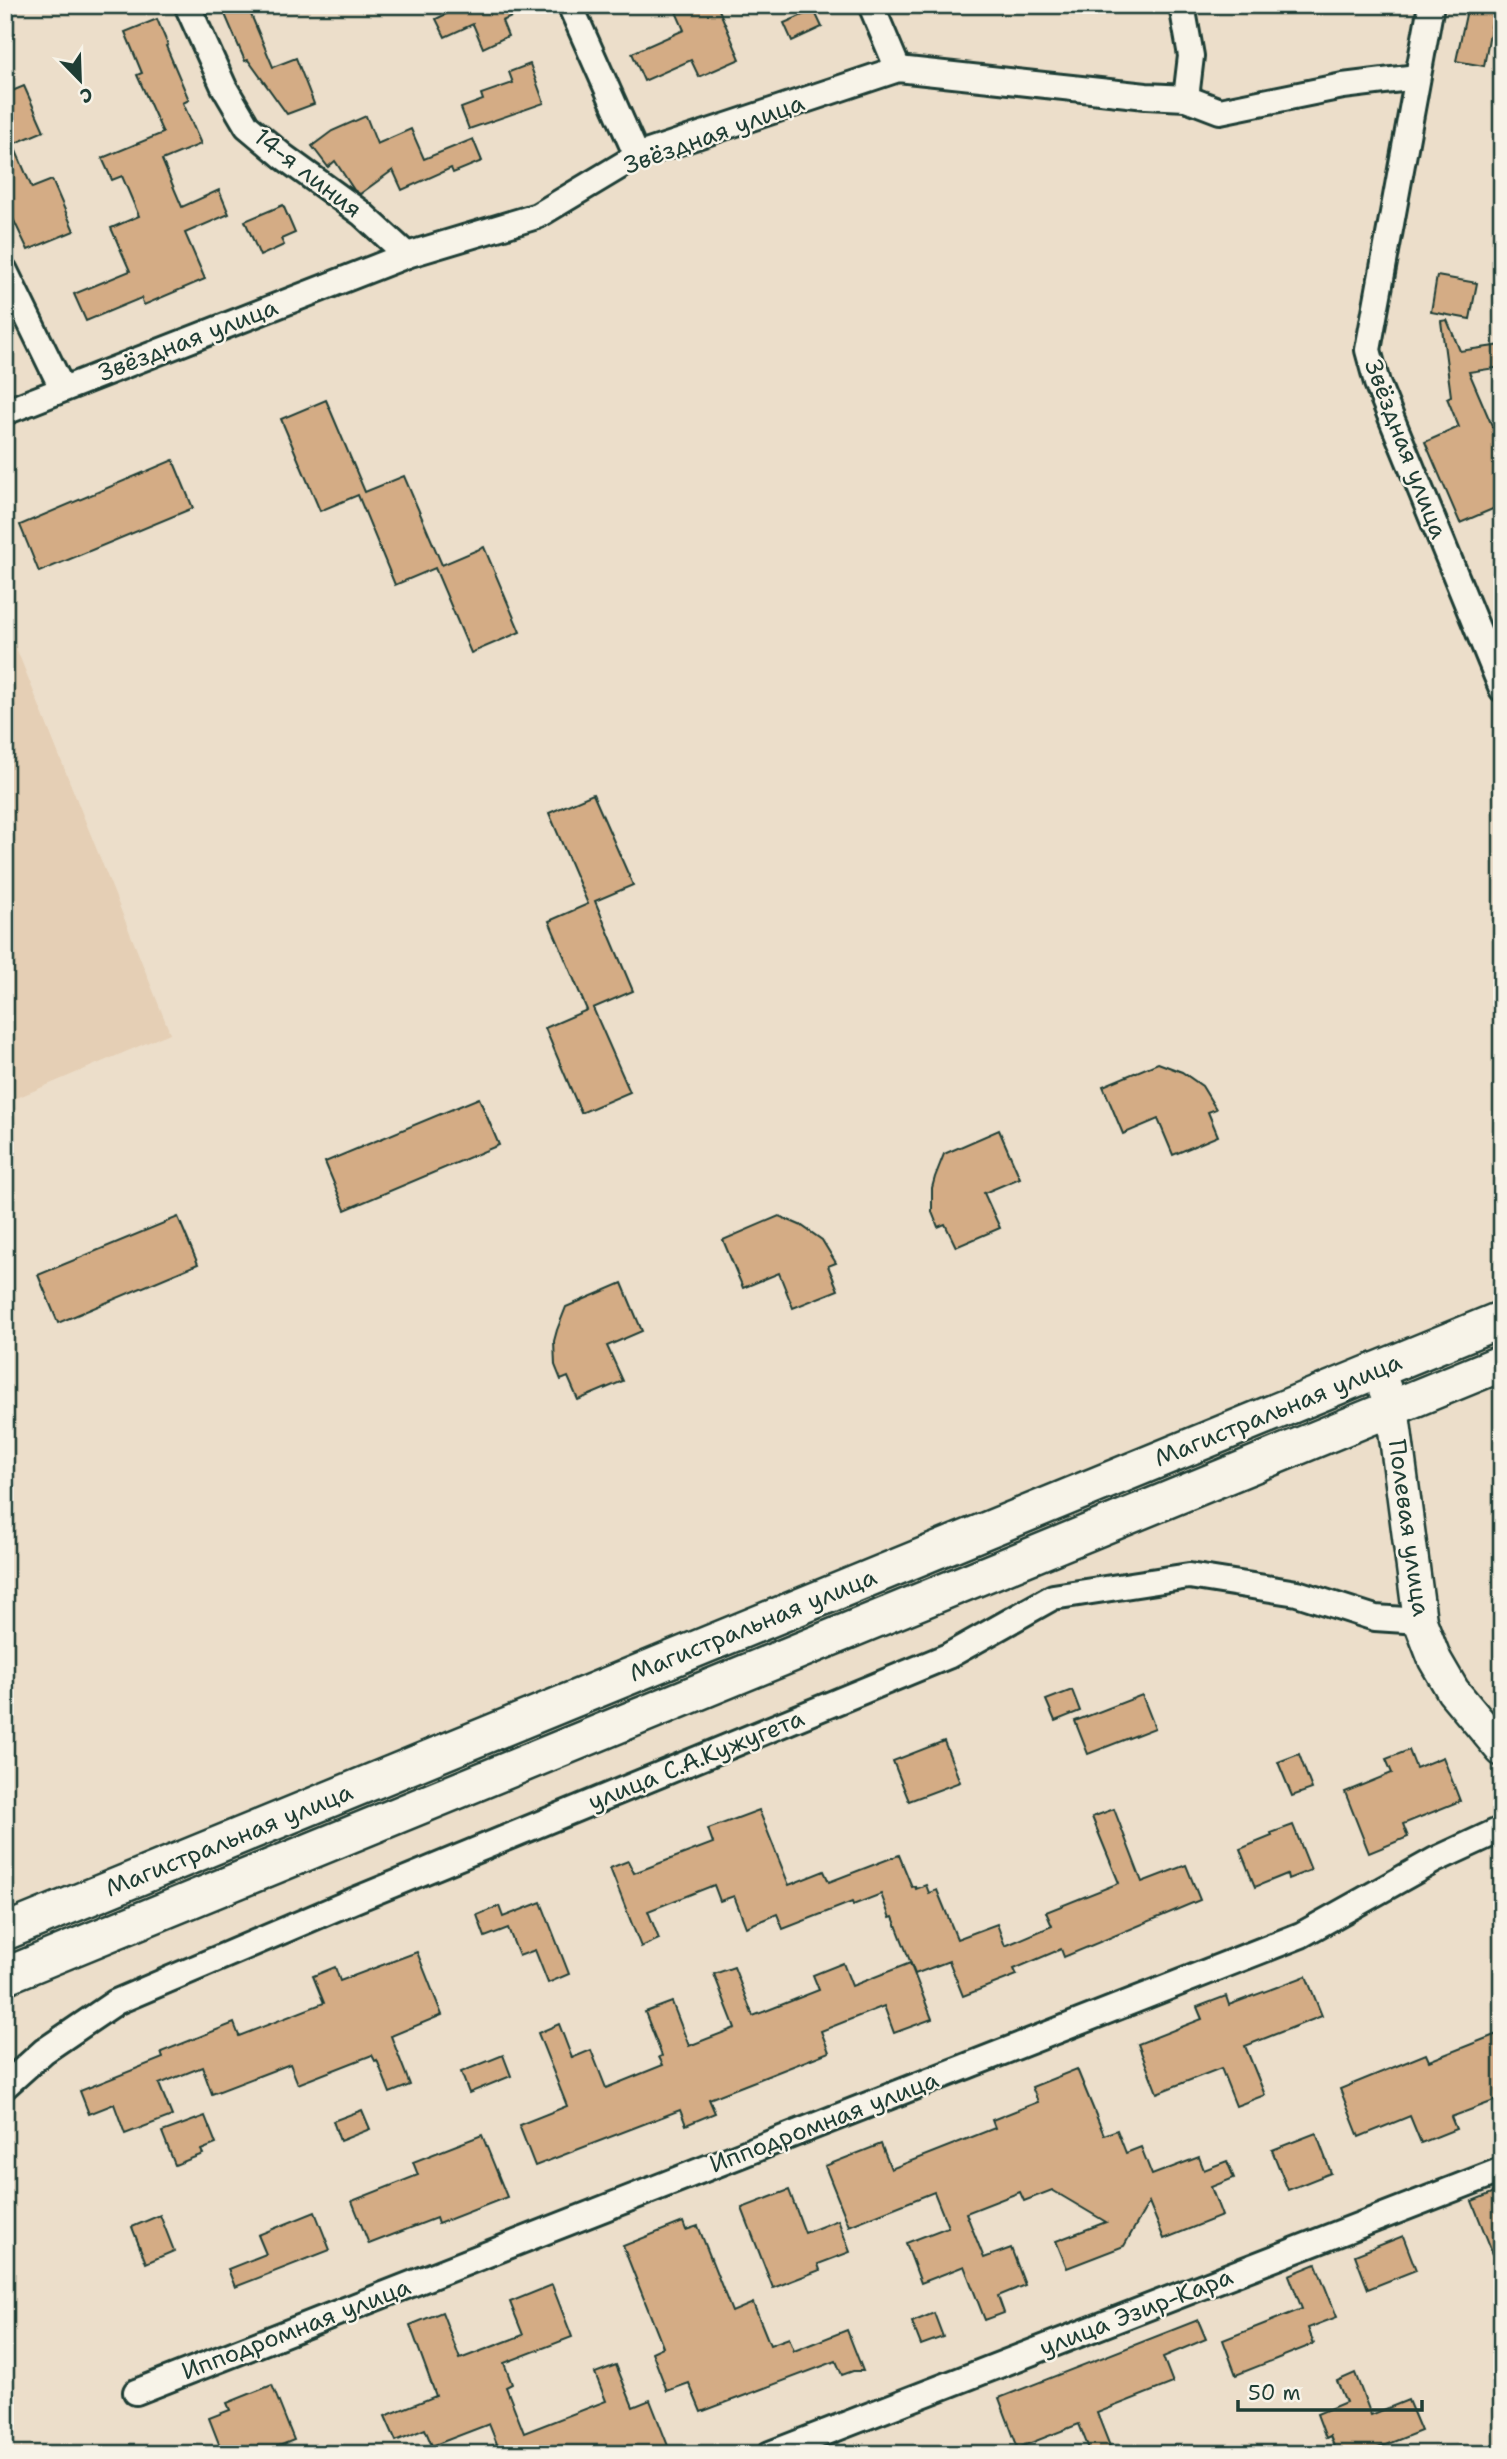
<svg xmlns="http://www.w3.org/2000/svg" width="1507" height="2459" font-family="'Shantell Sans',sans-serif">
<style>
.built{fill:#e5cfb5}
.building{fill:#d4ac85;stroke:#1f3d34;stroke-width:2}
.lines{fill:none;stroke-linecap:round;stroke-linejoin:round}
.minor-casing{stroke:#1f3d34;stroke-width:30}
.tertiary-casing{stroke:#1f3d34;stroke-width:37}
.secondary-casing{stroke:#1f3d34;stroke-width:40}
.minor{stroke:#f7f3e8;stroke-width:24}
.tertiary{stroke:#f7f3e8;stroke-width:32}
.secondary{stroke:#f7f3e8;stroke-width:35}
.labels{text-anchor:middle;stroke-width:5;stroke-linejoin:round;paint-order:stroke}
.street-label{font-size:24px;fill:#1f3d34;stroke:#f7f3e8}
</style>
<rect width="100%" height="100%" fill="#ecdeca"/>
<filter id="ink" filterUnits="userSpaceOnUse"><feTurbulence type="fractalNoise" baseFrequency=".0143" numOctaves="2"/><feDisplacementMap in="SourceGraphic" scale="14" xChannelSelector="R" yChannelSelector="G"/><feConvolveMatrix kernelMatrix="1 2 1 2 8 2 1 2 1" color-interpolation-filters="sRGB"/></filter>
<g filter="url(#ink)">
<!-- built -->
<polygon class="built" points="5,620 170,1033 5,1103"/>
<!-- building -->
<g class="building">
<polygon points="221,5 247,5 273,67 296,58 314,104 287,114 248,60 245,61"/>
<polygon points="464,5 539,5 502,21 508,36 483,48 473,24 445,37 436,19"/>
<polygon points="673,5 717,5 740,59 699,77 691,60 644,81 632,53 684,30"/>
<polygon points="1468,5 1495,5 1484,66 1456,61"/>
<polygon points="814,10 822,27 792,41 784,23"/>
<polygon points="157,19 168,45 166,46 189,100 183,103 201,144 162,160 182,207 219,190 229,214 185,233 205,279 144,305 141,298 86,321 74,294 130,271 111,228 139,216 122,176 112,180 102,158 163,133 137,75 142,73 125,32"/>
<polygon points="530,64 544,103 469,129 461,108 483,100 481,94 513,83 509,72"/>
<polygon points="24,86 44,131 13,144 32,188 52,180 74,231 28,250 5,202 5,94"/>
<polygon points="366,116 377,144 411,129 424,159 473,139 482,161 453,173 451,168 402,190 393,170 360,194 354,190 335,161 328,167 312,146 332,131"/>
<polygon points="283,205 295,233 281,239 284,245 260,256 245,221"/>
<polygon points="1437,276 1477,283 1470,319 1431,312"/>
<polygon points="1447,320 1460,351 1502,345 1502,367 1469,372 1502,449 1502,505 1460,523 1425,442 1459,427 1447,398 1451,396 1441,321"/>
<polygon points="326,400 365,492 404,476 442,565 484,547 520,632 471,653 435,568 395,585 358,495 320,511 281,419"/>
<polygon points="173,460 193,508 39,572 20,525"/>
<polygon points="593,794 633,885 595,901 633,991 593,1008 630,1092 581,1113 545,1028 587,1010 549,921 588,904 549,813"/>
<polygon points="1158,1063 1182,1072 1202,1086 1216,1109 1208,1112 1218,1136 1173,1155 1158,1119 1123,1134 1103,1086"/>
<polygon points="479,1098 499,1145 345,1210 325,1162"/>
<polygon points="999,1130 1020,1178 984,1193 1000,1228 956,1247 945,1224 938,1227 932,1212 932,1188 935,1177 944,1154"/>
<polygon points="779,1216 802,1226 822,1240 836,1263 828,1266 838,1290 793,1308 779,1273 743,1288 723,1240"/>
<polygon points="178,1217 198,1264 58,1323 38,1275"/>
<polygon points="622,1283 642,1331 607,1346 623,1381 578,1400 568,1377 561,1380 555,1365 554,1341 557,1330 566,1307"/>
<polygon points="1072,1690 1080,1711 1055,1721 1046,1700"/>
<polygon points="1142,1695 1155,1728 1088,1754 1075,1721"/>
<polygon points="944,1741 960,1782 909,1801 893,1761"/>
<polygon points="1409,1750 1416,1768 1443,1757 1460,1801 1403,1824 1408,1837 1369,1853 1345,1792 1392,1773 1386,1759"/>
<polygon points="1299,1754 1312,1789 1292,1796 1278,1762"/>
<polygon points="1114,1809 1142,1882 1186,1865 1200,1900 1064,1957 1061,1949 1014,1969 1017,1975 963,1996 949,1961 915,1974 893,1917 890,1918 881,1894 853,1905 852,1902 783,1929 777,1914 746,1927 734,1896 720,1901 714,1885 648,1911 659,1939 641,1947 610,1868 628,1861 634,1873 713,1843 708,1829 759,1810 789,1885 824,1871 829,1882 899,1855 912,1887 915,1886 916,1889 926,1885 929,1893 937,1890 957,1939 997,1924 1005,1946 1052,1926 1046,1912 1119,1883 1092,1817"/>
<polygon points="1293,1825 1311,1870 1288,1879 1287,1874 1255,1887 1240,1849 1272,1836 1271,1833"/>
<polygon points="541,1902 569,1974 548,1983 535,1950 519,1956 508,1928 485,1937 477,1915 499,1906 503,1917"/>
<polygon points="417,1952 442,2015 391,2036 410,2085 390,2093 377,2060 375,2061 372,2055 298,2084 290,2064 212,2094 202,2067 159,2084 172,2116 125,2134 114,2104 89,2114 80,2091 163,2058 161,2052 234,2023 239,2036 324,2003 313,1976 335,1967 340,1981"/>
<polygon points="843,1963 852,1986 910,1963 932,2019 894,2033 884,2006 821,2031 829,2052 709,2099 715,2113 686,2125 680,2110 535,2166 519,2125 567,2106 538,2033 559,2024 572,2058 591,2050 606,2088 663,2065 659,2057 662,2056 645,2012 672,2002 689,2046 735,2028 714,1974 734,1967 753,2016 819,1990 813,1975"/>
<polygon points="1306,1976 1322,2016 1245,2046 1265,2095 1236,2106 1221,2068 1157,2093 1138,2044 1202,2019 1197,2007 1226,1996 1229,2005"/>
<polygon points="1502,2032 1502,2098 1451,2117 1456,2129 1421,2143 1410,2116 1359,2137 1340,2089 1426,2054 1429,2061"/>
<polygon points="503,2055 511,2076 469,2093 461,2072"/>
<polygon points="1077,2069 1104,2135 1117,2130 1126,2153 1141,2147 1152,2175 1199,2157 1204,2170 1227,2161 1234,2178 1211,2187 1222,2216 1164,2239 1149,2202 1124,2246 1067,2268 1056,2241 1106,2222 1052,2190 1024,2201 1020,2192 966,2213 984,2258 1011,2248 1025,2285 998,2296 1004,2313 985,2320 964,2266 921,2283 906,2243 948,2227 934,2192 849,2226 825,2166 881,2144 891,2169 995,2128 992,2120 1038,2102 1032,2087"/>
<polygon points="362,2110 370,2129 340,2141 333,2121"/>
<polygon points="205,2116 216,2144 201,2150 203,2154 175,2165 162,2132"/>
<polygon points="1316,2133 1331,2173 1288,2190 1272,2150"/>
<polygon points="482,2135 507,2197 438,2224 436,2218 369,2244 352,2201 418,2175 413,2162"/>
<polygon points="789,2190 805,2233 838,2220 850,2252 818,2264 820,2270 773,2288 742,2208"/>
<polygon points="1497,2191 1502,2202 1501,2274 1472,2201"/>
<polygon points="315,2212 330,2250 235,2287 228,2269 266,2254 258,2235"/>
<polygon points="160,2215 174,2251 146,2263 132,2227"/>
<polygon points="683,2222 686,2230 698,2226 732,2312 753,2303 770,2345 789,2338 794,2351 847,2330 863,2371 853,2371 842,2375 836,2361 701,2412 689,2383 667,2391 652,2352 663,2347 623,2246"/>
<polygon points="1403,2236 1416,2270 1368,2289 1355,2255"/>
<polygon points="1316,2264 1337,2317 1308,2328 1314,2344 1236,2375 1223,2340 1302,2309 1289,2275"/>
<polygon points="552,2285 572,2337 504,2363 512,2384 506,2387 524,2433 606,2401 595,2373 616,2365 633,2407 650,2400 668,2446 649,2454 476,2454 497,2444 489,2424 432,2446 425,2429 396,2441 385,2416 436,2396 410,2325 442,2312 460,2359 523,2335 510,2302"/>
<polygon points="934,2313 943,2337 921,2345 912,2322"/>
<polygon points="1198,2320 1206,2339 1163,2357 1173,2383 1097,2413 1113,2454 1091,2454 1079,2424 1018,2448 999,2398"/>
<polygon points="1355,2373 1371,2415 1408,2400 1421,2431 1363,2454 1337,2454 1330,2436 1326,2438 1317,2414 1346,2402 1337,2381"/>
<polygon points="272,2385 294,2440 259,2454 223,2454 209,2418 230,2410 227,2403"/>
</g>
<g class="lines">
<!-- minor casing -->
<g class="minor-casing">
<g id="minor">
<polyline points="187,5 224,87 247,126 284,157 361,213 407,255"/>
<polyline points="570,5 637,156"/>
<polyline points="871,5 898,69"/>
<polyline points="1182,5 1191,56 1186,98"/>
<polyline points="1431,5 1368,350 1377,383 1502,689"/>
<polyline points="5,271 62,388"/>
<polyline points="5,412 407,255 537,216 637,156 898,69 1146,96 1186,98 1220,111 1343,86 1417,77"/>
<polyline points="5,2086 44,2051 116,2002 355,1900 948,1656 1053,1597 1189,1576 1297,1593 1375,1618 1420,1621"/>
<polyline points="136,2392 1301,1935 1435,1860 1502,1829"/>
<polyline points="770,2454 1502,2170"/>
</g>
</g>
<!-- tertiary casing -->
<g class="tertiary-casing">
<polyline id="tertiary" points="1377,1369 1392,1407 1420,1621 1435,1660 1453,1691 1502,1750"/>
</g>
<!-- secondary casing -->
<g class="secondary-casing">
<g id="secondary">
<polyline points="5,1932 1502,1319"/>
<polyline points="5,1976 1502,1363"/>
</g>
</g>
<!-- minor -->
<use href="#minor" class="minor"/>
<!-- tertiary -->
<use href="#tertiary" class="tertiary"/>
<!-- secondary -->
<use href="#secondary" class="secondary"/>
</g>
</g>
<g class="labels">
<!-- street labels -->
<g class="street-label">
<text transform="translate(714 134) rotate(-20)" y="8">Звёздная улица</text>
<text transform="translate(308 173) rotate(38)" y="8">14-я линия</text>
<text transform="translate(188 340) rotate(-21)" y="8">Звёздная улица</text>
<text transform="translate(1406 449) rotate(69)" y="8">Звёздная улица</text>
<text transform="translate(1278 1410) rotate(-22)" y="8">Магистральная улица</text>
<text transform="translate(1409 1528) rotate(82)" y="8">Полевая улица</text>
<text transform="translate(753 1625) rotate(-22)" y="8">Магистральная улица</text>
<text transform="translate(696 1760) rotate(-22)" y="8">улица С.А.Кужугета</text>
<text transform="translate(229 1840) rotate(-22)" y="8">Магистральная улица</text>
<text transform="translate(824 2122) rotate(-21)" y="8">Ипподромная улица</text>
<text transform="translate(1136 2312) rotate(-21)" y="8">улица Эзир-Кара</text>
<text transform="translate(296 2329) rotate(-21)" y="8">Ипподромная улица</text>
</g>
</g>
<!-- margin -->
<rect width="1507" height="2459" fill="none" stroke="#f7f3e8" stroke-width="28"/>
<rect x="14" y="14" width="1479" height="2431" fill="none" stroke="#1f3d34" stroke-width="2.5" filter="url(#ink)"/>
<!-- north arrow -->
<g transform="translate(80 80) rotate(157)" stroke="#f7f3e8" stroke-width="5" paint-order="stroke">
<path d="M0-5L12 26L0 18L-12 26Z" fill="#1f3d34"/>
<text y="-10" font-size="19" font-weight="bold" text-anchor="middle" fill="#1f3d34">С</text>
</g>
<!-- scale -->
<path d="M1238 2400v10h184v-10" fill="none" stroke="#1f3d34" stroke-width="3.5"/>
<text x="1248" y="2400" font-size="21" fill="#1f3d34" stroke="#f7f3e8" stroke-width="5" paint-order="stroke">50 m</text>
</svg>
